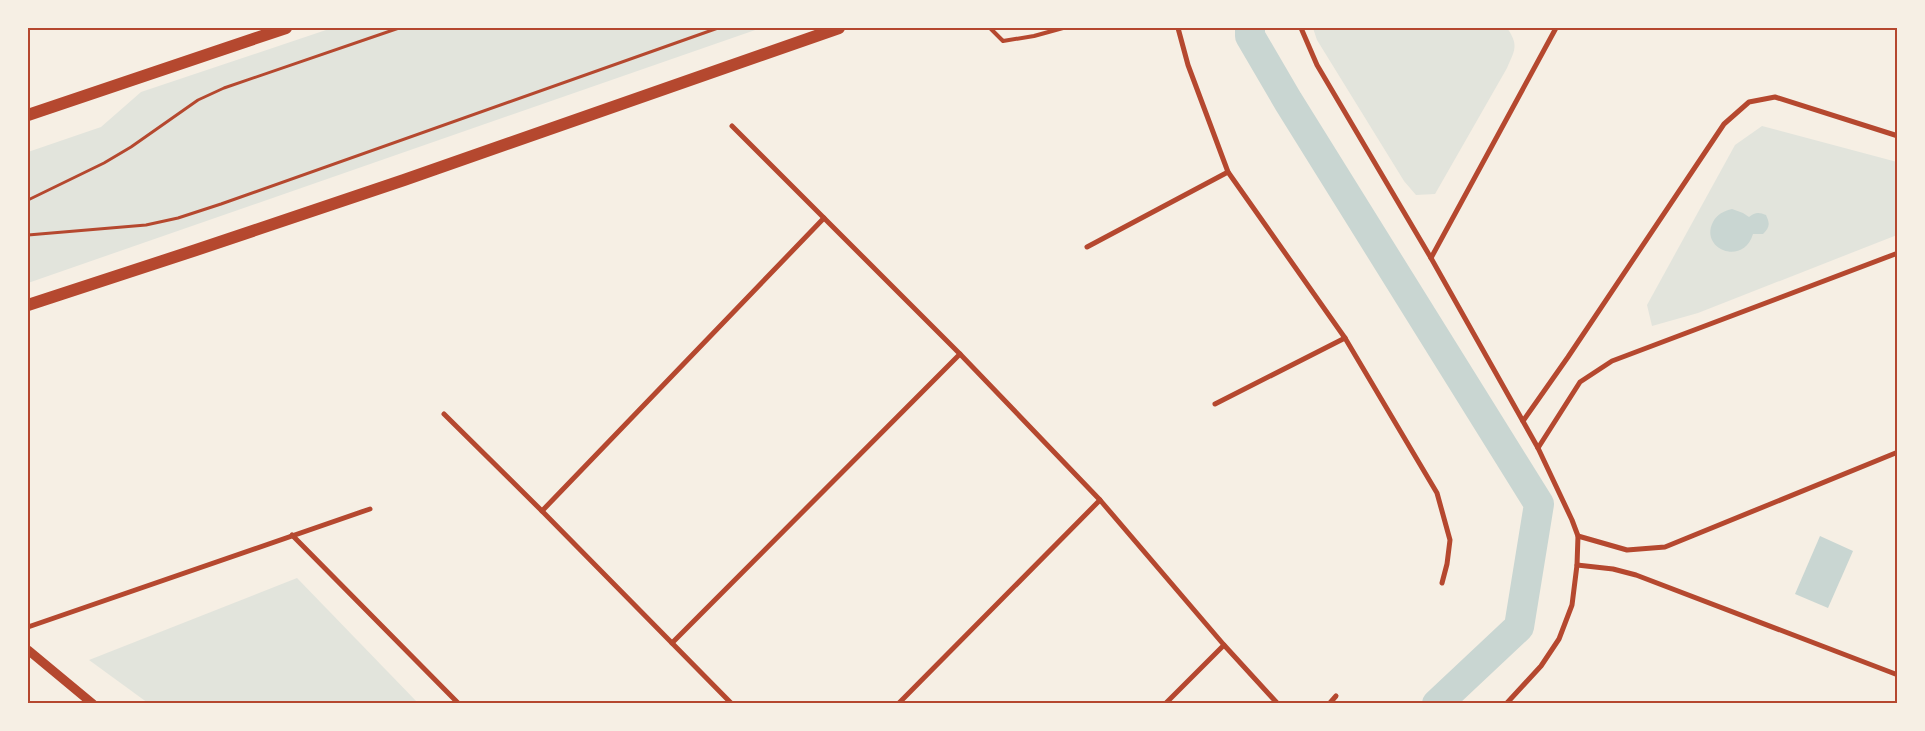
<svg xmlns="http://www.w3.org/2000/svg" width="1925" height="731" font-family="Jost,sans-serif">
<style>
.green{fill:#e2e4dc}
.water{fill:#c9d6d2}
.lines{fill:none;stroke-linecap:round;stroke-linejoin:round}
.canal{stroke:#c9d6d2;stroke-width:30}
.path{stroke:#b5482f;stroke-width:3}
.service{stroke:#b5482f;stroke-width:4}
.minor{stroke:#b5482f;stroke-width:5}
.tertiary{stroke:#b5482f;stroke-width:9}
.primary{stroke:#b5482f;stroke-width:12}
.neatline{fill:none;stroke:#b5482f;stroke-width:2}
</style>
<rect width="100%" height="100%" fill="#f6efe4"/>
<!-- green -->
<g class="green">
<polygon points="332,28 761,28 28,283 28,152 101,127 141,92"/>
<path d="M1313,28H1507C1519,45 1515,50 1507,68L1435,194L1416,195L1404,181L1317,40Z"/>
<polygon points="1762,126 1897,162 1897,235 1698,313 1652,326 1647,305 1735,145"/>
<polygon points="297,578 418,703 148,703 89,660"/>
</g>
<!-- water -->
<g class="water">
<path d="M1732,209L1743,213L1749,217C1755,212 1759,212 1766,215C1770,224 1770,227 1763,234H1753C1743,267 1699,249 1713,222C1717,214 1724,211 1732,209Z"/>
<polygon points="1820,536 1853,551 1828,608 1795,594"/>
</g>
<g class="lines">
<!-- canal -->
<polyline class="canal" points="1250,28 1250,36 1288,101 1539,504 1519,627 1437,704"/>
<!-- path -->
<g class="path">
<polyline points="28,200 104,163 131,147 198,100 224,88 399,28"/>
<polyline points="28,235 146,225 178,218 221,204 718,28"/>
</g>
<!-- service -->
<polyline class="service" points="990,28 1003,41 1034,36 1063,28"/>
<!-- minor -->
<g class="minor">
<polyline points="1178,28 1188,65 1228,172 1345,338 1437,493 1450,540 1447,564 1442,583"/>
<polyline points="1301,28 1317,65 1431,258 1538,448 1572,520 1578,536 1577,565 1572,605 1559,639 1541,666 1506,704"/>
<polyline points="732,126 960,354 1100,500 1224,645 1278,704"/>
<polyline points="1087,247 1228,172"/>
<polyline points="1431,258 1556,28"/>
<polyline points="1215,404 1345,338"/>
<polyline points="444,414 542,511 732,704"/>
<polyline points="1523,421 1568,357 1724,124 1749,102 1775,97 1898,136"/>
<polyline points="1538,448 1580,382 1612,361 1898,253"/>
<polyline points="542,511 824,218"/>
<polyline points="292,535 459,704"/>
<polyline points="1578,536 1627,550 1665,547 1898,452"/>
<polyline points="1577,565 1613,569 1636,575 1898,675"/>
<polyline points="28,627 370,509"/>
<polyline points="672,643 960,354"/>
<polyline points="898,704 1100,500"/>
<polyline points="1165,704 1224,645"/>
<polyline points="1329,704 1336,696"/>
</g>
<!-- tertiary -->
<polyline class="tertiary" points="28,650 93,704"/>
<!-- primary -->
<g class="primary">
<polyline points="28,115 286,28"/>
<polyline points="28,305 196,250 404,180 839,28"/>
</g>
</g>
<!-- border -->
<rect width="1925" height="731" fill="none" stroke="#f6efe4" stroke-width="58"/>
<rect x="29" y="29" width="1867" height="673" class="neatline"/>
</svg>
